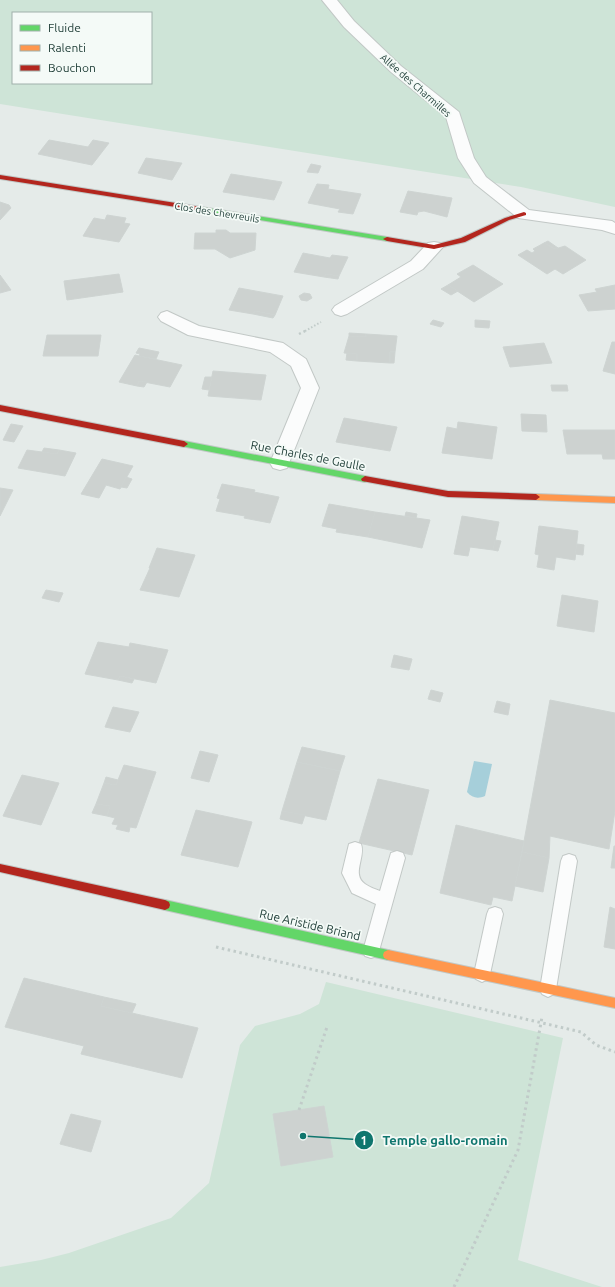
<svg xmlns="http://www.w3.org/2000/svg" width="615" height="1287" font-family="Ubuntu,sans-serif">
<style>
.green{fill:#cee4d7;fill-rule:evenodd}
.water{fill:#a6cfda}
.building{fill:#cdd2d0;stroke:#ced4d2}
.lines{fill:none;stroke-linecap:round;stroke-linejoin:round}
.lane-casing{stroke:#c2c8c6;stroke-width:2}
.street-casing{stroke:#c2c8c6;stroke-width:2}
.fast-casing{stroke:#c1c8c6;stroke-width:2}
.slow-casing{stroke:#c1c8c6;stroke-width:2}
.jam-casing{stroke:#c1c8c6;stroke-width:2}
.path-far2{stroke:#c1cbc9;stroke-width:2;stroke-dasharray:1.5 2;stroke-linecap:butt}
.path-far1{stroke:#c1cbc9;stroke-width:2.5;stroke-dasharray:2 3;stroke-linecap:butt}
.path{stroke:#c1cbc9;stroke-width:3;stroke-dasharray:2.5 3.5;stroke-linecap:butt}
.lane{fill:#fbfcfc;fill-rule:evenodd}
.street{fill:#fbfcfc;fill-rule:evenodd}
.fast{fill:#63d668;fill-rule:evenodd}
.slow{fill:#ff974d;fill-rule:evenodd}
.jam{fill:#b3261e;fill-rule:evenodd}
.labels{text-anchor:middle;stroke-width:3.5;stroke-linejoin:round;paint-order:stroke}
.far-street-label{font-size:10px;fill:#22403a;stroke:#f4faf7}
.street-label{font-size:12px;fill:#22403a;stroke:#f4faf7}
.leader{fill:none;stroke:#0f766e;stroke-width:1.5}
.callout-dot{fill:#0f766e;stroke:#f4faf7;stroke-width:1.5}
.mark-label{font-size:12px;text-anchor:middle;font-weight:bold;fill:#fff}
.callout-label{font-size:13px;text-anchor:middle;font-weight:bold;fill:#0f766e;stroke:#f4faf7;stroke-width:3.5;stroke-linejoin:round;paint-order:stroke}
</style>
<rect width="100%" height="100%" fill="#e5ebe9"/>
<!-- green -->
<g class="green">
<path d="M0,0H615V207L521,187L0,104ZM13,13H151V83H13Z"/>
<polygon points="326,982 563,1038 518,1260 602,1287 0,1287 0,1267 41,1260 69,1253 171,1218 209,1183 240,1045 255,1026 300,1014 319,1004"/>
</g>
<!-- water -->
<path class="water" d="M474,761L492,764L485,796C478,799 472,798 467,792Z"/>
<!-- building -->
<g class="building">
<polygon points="49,140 88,147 93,140 109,143 92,165 38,154"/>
<polygon points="146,158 181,163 182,163 172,180 138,173"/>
<polygon points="311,164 321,166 318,173 307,172"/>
<polygon points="231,174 282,182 274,200 223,192"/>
<polygon points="317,184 329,185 328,189 361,194 353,214 338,212 340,209 308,203"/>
<polygon points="408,191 452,198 447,217 424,211 418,212 417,215 400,212"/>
<polygon points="0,202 9,205 11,208 0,220"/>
<polygon points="107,215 126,218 124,223 130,224 119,242 83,236 94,218 105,220"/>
<polygon points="216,230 226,230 230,233 256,233 255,250 230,258 215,249 194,249 195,233 216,233"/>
<polygon points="548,241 558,248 555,249 544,243"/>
<polygon points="544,243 555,249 565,246 586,260 563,274 555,269 547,274 518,255 527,250 532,253 535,251 533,249"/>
<polygon points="303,253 330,258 332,255 348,257 339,276 326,274 324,277 294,272"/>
<polygon points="473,265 503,284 474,302 448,285 461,277 457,274"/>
<polygon points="119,274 123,292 67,300 64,281"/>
<polygon points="326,274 339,276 338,279 324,277"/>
<polygon points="0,275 11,290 0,293"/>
<polygon points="448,285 458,291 451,295 441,289"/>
<polygon points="615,285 615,309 588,311 579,295 597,292 595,289"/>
<polygon points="239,288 283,296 275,315 255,311 253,314 229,310"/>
<polygon points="304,293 310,294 312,298 307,301 301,300 299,296"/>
<polygon points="255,311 275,315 273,318 253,314"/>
<polygon points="433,320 444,323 441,327 430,324"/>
<polygon points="475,320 490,321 489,328 475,327"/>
<polygon points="349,333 366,334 366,337 349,336"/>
<polygon points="366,334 397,336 395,352 390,352 390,363 357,361 357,354 344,353 349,336 366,337"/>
<polygon points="47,335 101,335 98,356 43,356"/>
<polygon points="612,342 615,342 615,374 603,371"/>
<polygon points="544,343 552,363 510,367 503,347"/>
<polygon points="139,348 159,352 156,359 139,356 140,354 136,353"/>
<polygon points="390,352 395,352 394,363 390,363"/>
<polygon points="347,353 357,354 357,361 346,360"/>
<polygon points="135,355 139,356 182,365 170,387 139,381 137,386 119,382"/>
<polygon points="213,371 266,375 261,400 208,396"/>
<polygon points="205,377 212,377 209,390 202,389"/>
<polygon points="139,381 147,382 144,387 137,386"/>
<polygon points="551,385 567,385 568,391 552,391"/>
<polygon points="521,414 546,415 547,432 522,431"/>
<polygon points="344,418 397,427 390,451 336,442"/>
<polygon points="458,422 497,427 492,459 442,453 447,427 457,429"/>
<polygon points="11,424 23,426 14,442 3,440"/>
<polygon points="563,430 615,430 615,459 603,459 602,454 567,454"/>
<polygon points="44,448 59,450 57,454 42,452"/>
<polygon points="27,450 57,454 59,450 76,453 65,476 18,468"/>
<polygon points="102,459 133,466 120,489 106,485 99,498 81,494"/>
<polygon points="126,477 132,479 127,488 121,487"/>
<polygon points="222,484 255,490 254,492 279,497 270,523 244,518 245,516 216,511 220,499 217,498"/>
<polygon points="0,488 13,490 0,516"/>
<polygon points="329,504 375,512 368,537 336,532 337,529 322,526"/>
<polygon points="375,512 430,520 422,548 368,537"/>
<polygon points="406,512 417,514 416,518 405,516"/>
<polygon points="462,516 499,522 493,550 470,547 468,556 454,554"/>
<polygon points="539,526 578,531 575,560 556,557 554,570 537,567 539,555 535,554"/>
<polygon points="495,540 501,541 498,551 493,550"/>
<polygon points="577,544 584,545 583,555 575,554"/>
<polygon points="157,548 195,555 179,597 140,590 150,568 149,568"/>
<polygon points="46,590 63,593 59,602 42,598"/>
<polygon points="562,595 598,601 594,632 557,626"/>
<polygon points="98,642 129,647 130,643 168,650 156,683 120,676 118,680 85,674"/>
<polygon points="394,655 412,659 409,670 391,667"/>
<polygon points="120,676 134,679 132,683 118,680"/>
<polygon points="431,690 443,693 440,702 428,699"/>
<polygon points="550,700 615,713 615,811 609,849 550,836 549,858 522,852"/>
<polygon points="497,701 510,704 508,715 494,712"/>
<polygon points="113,707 139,712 130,732 105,727"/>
<polygon points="302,747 345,756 340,771 297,762"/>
<polygon points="200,751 218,755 209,782 191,778"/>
<polygon points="297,762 340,771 326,820 282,811"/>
<polygon points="124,765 156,772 136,828 130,827 129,832 116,829 118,825 112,824 115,818 107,816 110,806 96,804 104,783 116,785"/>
<polygon points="22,775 59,783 41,825 3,816"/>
<polygon points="106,777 118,780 116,785 104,783"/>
<polygon points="378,779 429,790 412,855 359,843"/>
<polygon points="96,804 110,806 107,816 92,813"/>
<polygon points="196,810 252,822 238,867 181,855"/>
<polygon points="282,811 305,815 302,824 280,819"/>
<polygon points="456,825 524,841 512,901 493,897 491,905 440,893"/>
<polygon points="614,846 615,846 615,868 611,868"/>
<polygon points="522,852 549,858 543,892 515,886"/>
<polygon points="610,907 615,909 615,949 604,947"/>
<polygon points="24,978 104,997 101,1006 198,1028 182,1078 81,1054 84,1046 5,1027"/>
<polygon points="104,997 136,1004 132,1013 101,1006"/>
<polygon points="324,1106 333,1157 281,1166 273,1114"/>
<polygon points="71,1114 101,1121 91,1152 60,1144"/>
</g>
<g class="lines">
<!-- lane casing -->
<g class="lane-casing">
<g id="lane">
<path d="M355,842L361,844C366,857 351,874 365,884C369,887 375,889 380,891L391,853L397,851L403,853L405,858L379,951L377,956L371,958L365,956L363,951L376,904L352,893L342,873L349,844Z"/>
<polygon points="569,854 575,856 577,861 556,989 554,994 548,997 542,994 540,989 561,861 563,856"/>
<polygon points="495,907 501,909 503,914 490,974 488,979 482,982 476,979 474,974 487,914 489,909"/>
</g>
</g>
<!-- street casing -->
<g class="street-casing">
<g id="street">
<polygon points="322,0 337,0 354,21 401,66 459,112 474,158 486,177 529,210 612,221 615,223 615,234 602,230 518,218 474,183 458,158 446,117 391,72 344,27"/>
<polygon points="434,242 440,243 443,247 423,269 347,314 341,316 335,314 332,310 335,306 411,261 428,243"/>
<polygon points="167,311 199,326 283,343 306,359 319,388 287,468 280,470 273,468 270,463 301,388 291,366 270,352 188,335 161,321 158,317 161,313"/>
</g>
</g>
<!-- fast casing -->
<g class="fast-casing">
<g id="fast">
<polygon points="201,207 387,237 391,239 387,241 199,210 199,208"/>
<polygon points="184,441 365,476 369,479 365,482 181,446 180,444"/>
<polygon points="165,900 388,950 392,952 393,955 392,958 388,960 165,910 161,908 160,905 161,902"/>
</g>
</g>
<!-- slow casing -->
<g class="slow-casing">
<g id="slow">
<polygon points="536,494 615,497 615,503 536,500 532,497"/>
<polygon points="388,950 615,998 615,1008 388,960 384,958 383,955 384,952"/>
</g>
</g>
<!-- jam casing -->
<g class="jam-casing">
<g id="jam">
<polygon points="0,175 201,207 204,209 201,211 0,179"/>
<polygon points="524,212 526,213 526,215 509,220 465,242 434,249 387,241 383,239 387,237 434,245 461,238 505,218"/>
<polygon points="0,405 184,441 188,444 184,447 0,411"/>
<polygon points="365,476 448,491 536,494 540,497 536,500 448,497 362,481 361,479"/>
<polygon points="0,864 165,900 169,902 170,905 169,908 165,910 0,872"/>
</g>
</g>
<!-- path-far2 -->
<polyline class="path-far2" points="305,331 321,322"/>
<!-- path-far1 -->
<polyline class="path-far1" points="299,334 307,330"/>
<!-- path -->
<g class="path">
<polyline points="216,947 581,1032 596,1045 615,1052"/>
<polyline points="299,1110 327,1027"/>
<polyline points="454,1287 518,1150 542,1017"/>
</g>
<!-- lane -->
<use href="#lane" class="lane"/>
<!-- street -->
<use href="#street" class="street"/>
<!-- fast -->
<use href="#fast" class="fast"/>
<!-- slow -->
<use href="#slow" class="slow"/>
<!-- jam -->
<use href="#jam" class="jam"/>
</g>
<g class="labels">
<!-- far-street labels -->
<g class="far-street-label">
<text transform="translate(416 85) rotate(41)" y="4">Allée des Charmilles</text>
<text transform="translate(217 212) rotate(9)" y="4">Clos des Chevreuils</text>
</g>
<!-- street labels -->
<g class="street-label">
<text transform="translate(308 456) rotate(11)" y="4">Rue Charles de Gaulle</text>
<text transform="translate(310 925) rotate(13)" y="4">Rue Aristide Briand</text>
</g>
</g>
<!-- callouts -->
<path class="leader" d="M303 1136L364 1140"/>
<g class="callout-dot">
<circle cx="303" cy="1136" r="4"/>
<circle cx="364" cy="1140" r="10"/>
</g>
<g class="mark-label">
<text x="364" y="1145">1</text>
</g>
<g class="callout-label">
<text x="445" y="1145">Temple gallo-romain</text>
</g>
<!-- legend -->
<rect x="12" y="12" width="140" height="72" fill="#f4faf7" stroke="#a0b0ab"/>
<rect x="20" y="25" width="20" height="6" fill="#63d668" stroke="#a0b0ab"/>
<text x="48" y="32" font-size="12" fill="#22403a">Fluide</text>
<rect x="20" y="45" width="20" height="6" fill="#ff974d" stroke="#a0b0ab"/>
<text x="48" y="52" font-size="12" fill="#22403a">Ralenti</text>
<rect x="20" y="65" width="20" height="6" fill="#b3261e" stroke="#a0b0ab"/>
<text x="48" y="72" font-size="12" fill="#22403a">Bouchon</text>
</svg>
